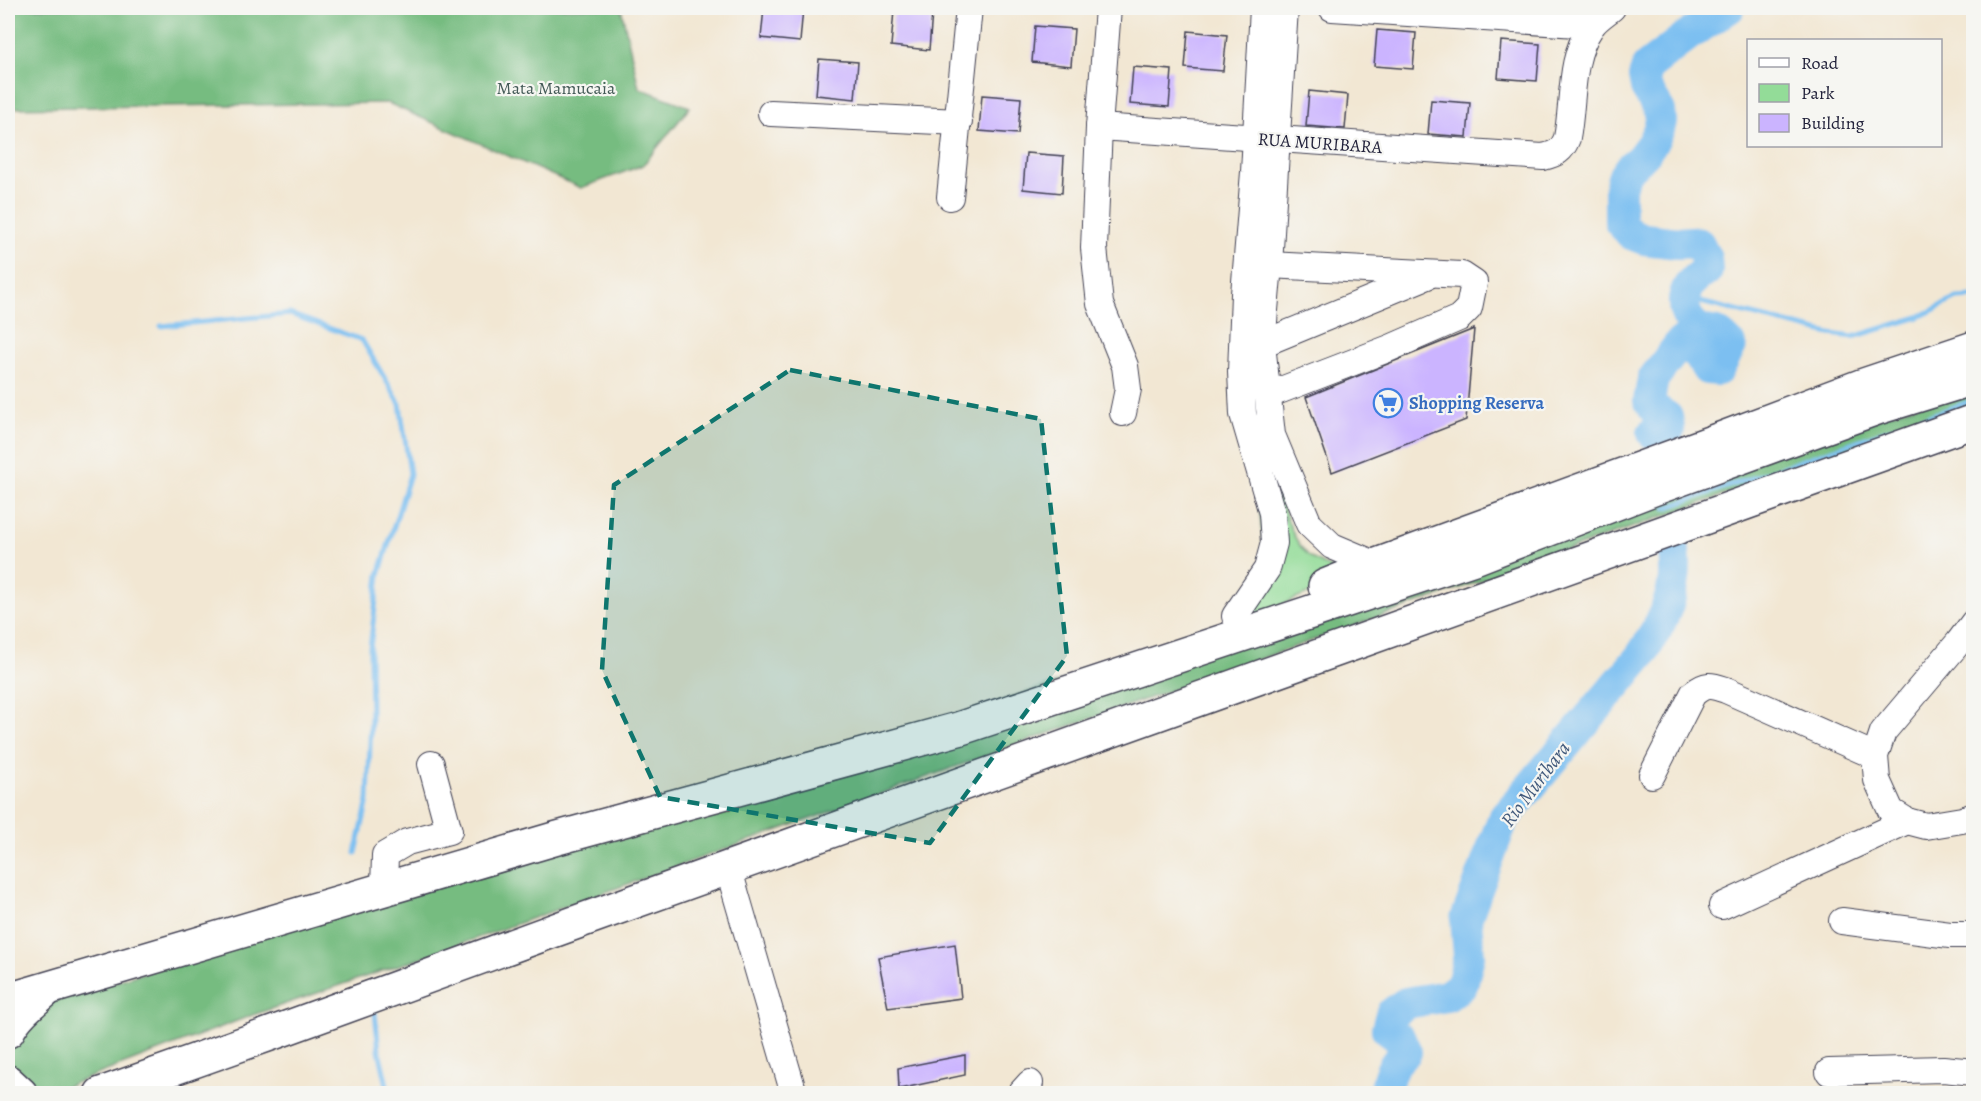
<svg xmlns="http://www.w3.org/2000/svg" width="1981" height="1101" font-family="Alegreya,serif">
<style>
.green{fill:#93dc98;stroke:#5a7f6a;stroke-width:1.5}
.forest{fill:#76bc80;stroke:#4c6f5e;stroke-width:1.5}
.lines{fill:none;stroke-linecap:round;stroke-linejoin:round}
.stream{stroke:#7bbff1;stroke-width:5}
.river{stroke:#7bbff1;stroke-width:32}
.building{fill:#cbb4ff}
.minor-casing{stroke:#414052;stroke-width:28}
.highway-casing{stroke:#414052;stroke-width:36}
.minor{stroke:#fff;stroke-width:26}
.highway{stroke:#fff;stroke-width:33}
.marked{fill:#0f766e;fill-opacity:0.2;stroke:#0f766e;stroke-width:4.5;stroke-dasharray:12 8;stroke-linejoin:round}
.labels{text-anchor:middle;stroke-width:4.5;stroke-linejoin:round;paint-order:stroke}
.park-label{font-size:18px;fill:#445a57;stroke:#f6f6f2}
.street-label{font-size:18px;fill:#22223b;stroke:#f6f6f2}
.shop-label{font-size:18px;font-weight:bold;fill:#366cbe;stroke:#f6f6f2;text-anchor:start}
.water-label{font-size:20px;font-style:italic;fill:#41597b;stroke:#f6f6f2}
</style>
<rect width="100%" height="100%" fill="#f6f6f2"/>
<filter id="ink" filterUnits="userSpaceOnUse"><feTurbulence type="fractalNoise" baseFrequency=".0167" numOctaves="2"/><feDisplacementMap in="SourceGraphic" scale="12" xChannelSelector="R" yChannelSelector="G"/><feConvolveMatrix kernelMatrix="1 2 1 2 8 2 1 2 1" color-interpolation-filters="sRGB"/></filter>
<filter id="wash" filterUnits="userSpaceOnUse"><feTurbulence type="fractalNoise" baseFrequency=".008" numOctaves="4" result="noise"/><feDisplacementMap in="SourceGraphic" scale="24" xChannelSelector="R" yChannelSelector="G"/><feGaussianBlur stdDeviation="1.35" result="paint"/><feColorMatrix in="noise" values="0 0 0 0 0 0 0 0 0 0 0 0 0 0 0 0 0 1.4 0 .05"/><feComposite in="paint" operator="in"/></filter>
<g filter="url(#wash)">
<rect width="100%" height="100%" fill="#f2e7d3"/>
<!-- green -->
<path class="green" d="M1252,393C1258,431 1268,466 1281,501C1288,521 1293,540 1308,555C1320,566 1336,567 1349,577L1242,621L1267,589L1253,439Z"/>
<!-- forest -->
<g class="forest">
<polygon points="8,8 621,8 639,88 690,107 643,165 581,188 388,103 8,108"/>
<polygon points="1973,387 1973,407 1019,744 441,951 250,1016 59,1089 30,1091 8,1067 9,1044 55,1000 441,881"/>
</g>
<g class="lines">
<!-- stream -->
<g class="stream">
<polyline points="1684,298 1830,334 1853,337 1919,317 1957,298 1974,297"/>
<polyline points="161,326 290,314 362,340 400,404 410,474 379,575 370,648 371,715 368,800 356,853"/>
<polyline points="1666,508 1974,400"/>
<polyline points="375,1013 379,1050 389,1094"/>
</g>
<!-- river -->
<g class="river">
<path d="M1653,433L1669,429L1667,417L1655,409L1649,401L1653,379L1680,343L1689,340L1707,369L1718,370L1731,345C1726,341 1722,335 1716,333C1710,331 1703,332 1698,328C1674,311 1683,281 1707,271L1706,258L1699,244L1692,242L1678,243L1644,239L1631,234L1620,222V189L1623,177L1630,167L1640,159L1652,143L1659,129L1661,121L1660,111L1646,88L1644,77L1647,67L1687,36L1729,8"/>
<path d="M1385,1094C1388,1075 1392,1064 1406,1052L1400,1039L1387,1029L1391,1014L1406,1003L1447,996L1462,985L1469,956L1466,919L1503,819L1640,657C1663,622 1681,587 1673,545"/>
</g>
</g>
<g id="blocks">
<!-- building -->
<g class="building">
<polygon points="764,8 803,8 800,42 761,38"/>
<polygon points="894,10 932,13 929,50 891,46"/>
<polygon points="1035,26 1074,29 1071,66 1032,62"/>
<polygon points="1377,30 1416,33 1413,69 1374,66"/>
<polygon points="1188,31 1227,35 1223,71 1185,68"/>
<polygon points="1501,41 1540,44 1537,81 1498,78"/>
<polygon points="819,59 858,62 855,99 816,95"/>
<polygon points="1133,67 1172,70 1169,107 1130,104"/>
<polygon points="1309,91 1348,95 1345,129 1306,126"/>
<polygon points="982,95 1021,98 1018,134 979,131"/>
<polygon points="1431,100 1470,103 1467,137 1428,134"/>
<polygon points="1026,153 1064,156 1062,193 1023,189"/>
<polygon points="1474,329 1466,420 1332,472 1306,397"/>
<polygon points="955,944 961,998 888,1008 878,957"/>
<polygon points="965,1055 965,1075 899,1089 898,1068"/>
</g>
</g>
</g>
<g filter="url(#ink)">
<use href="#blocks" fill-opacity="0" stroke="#414052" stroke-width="1.5"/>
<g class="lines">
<!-- minor casing -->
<g class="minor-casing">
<g id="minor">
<polyline points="1108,8 1099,127 1094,248 1100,304 1125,366 1128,389 1123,413"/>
<polyline points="1285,8 1269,265 1262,344 1272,435 1309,524 1332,546 1377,565"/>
<polyline points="1332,8 1592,25"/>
<polyline points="771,113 959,122"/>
<path d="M1099,127L1543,157C1556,154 1562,151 1567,138C1574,101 1569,59 1591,27C1596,19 1606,13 1612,8"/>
<polyline points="950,197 969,8"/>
<polyline points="1262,344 1427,276"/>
<polyline points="1268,395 1390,348 1459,318 1469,308 1474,283 1462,275 1269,265"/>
<polyline points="1235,616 1267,569 1274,543 1272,513 1243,414 1241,372 1244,294 1254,172 1263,8"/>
<polyline points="1974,622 1959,642 1883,732 1875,756 1877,780 1891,811 1907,821 1926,826 1962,820 1974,816"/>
<path d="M1652,775L1693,694C1706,683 1711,685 1726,690L1875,756"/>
<polyline points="728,867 794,1094"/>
<polyline points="384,889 385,855 407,842 449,831 431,764"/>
<polyline points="1722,906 1907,821"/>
<polyline points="1842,921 1950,935 1974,935"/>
<polyline points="1829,1072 1943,1069 1974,1072"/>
<polyline points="1020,1094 1030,1083"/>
</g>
</g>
<!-- highway casing -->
<g class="highway-casing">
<g id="highway">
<polyline points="1325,586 1377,565 1726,437 1861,386 1974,348"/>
<polyline points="8,1000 554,839 958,729 1477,557 1653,489 1877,408 1974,378"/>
<path d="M8,1031C16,1015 31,1003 45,991"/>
<polyline points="8,1082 21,1094"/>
<polyline points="101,1094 270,1034 580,921 1974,421"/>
</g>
</g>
<!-- minor -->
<use href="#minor" class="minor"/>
<!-- highway -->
<use href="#highway" class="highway"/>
</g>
</g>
<!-- marked area -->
<path class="marked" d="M790,370L1041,419L1067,656L930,843L660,797L602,670L614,485Z"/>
<!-- icons -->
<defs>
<g id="supermarket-ring" transform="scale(1.5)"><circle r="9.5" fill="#f6f6f2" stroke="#3f7fe0" stroke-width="1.5"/><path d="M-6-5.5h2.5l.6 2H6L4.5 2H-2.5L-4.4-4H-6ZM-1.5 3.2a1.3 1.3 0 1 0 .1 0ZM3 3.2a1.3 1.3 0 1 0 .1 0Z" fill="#3f7fe0"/></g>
</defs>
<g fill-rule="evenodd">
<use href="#supermarket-ring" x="1388" y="403"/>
</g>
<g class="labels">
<!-- park labels -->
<g class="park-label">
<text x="556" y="94">Mata Mamucaia</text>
</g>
<!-- street labels -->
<g class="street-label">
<text transform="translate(1320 143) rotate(4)" y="6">RUA MURIBARA</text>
</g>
<!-- shop labels -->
<g class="shop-label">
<text x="1409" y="409">Shopping Reserva</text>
</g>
<!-- water labels -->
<g class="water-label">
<text transform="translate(1535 784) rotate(-53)" y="7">Rio Muribara</text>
</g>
</g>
<!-- margin -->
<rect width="1981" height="1101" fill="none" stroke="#f6f6f2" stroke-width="30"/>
<!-- legend -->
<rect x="1747" y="39" width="195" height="108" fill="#f6f6f2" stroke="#a1a1a9" stroke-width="1.5"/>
<rect x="1759" y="58" width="30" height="9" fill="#ffffff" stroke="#a1a1a9" stroke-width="1.5"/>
<text x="1801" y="69" font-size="18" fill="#22223b">Road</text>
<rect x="1759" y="84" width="30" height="18" fill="#93dc98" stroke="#a1a1a9" stroke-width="1.5"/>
<text x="1801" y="99" font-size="18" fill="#22223b">Park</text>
<rect x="1759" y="114" width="30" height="18" fill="#cbb4ff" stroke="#a1a1a9" stroke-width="1.5"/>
<text x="1801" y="129" font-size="18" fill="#22223b">Building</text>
</svg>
